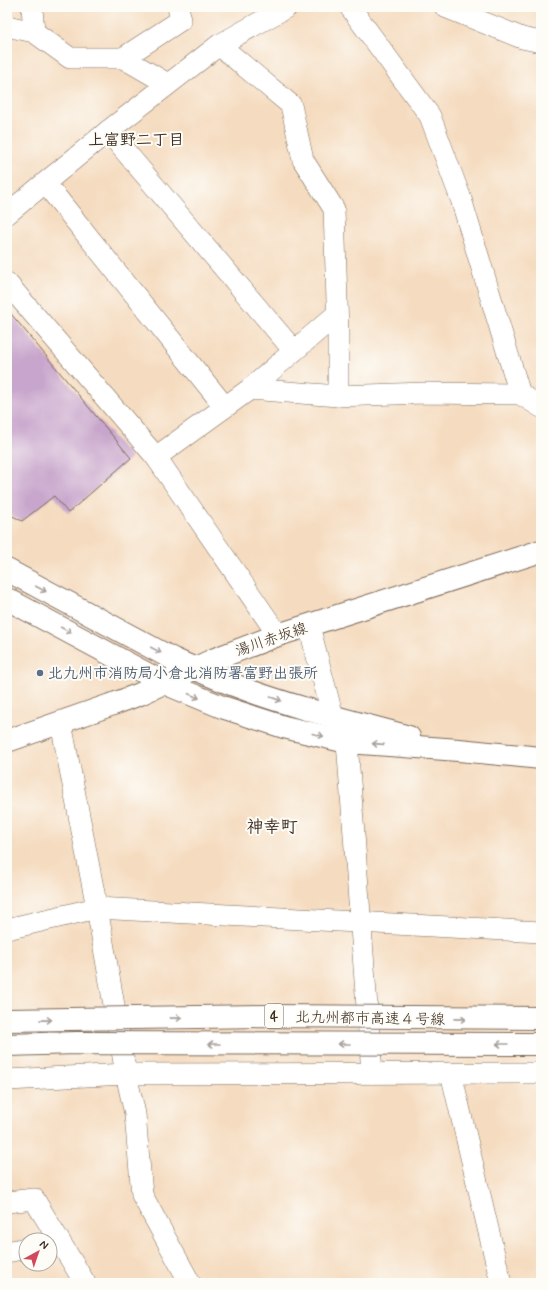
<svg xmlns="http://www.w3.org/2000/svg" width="548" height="1290" font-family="Mynerve,'Klee One',sans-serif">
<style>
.building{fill:#c8a5cc}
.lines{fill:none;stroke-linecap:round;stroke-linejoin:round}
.minor-casing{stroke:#7c6857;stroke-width:22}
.tertiary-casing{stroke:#7c6857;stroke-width:24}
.secondary-casing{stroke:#7c6857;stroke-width:24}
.minor{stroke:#fff;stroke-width:21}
.tertiary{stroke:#fff;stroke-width:22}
.secondary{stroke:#fff;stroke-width:22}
.motorway-bridge-casing{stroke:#7c6857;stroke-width:24;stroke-linecap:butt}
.motorway-bridge{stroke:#fff;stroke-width:22}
.oneway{stroke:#a79f9a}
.service-dot{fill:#5c6f8a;stroke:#fdfcf7;stroke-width:1.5}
.labels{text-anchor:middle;stroke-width:4;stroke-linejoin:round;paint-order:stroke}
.shield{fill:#fdfcf7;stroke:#75695f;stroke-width:1}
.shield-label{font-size:14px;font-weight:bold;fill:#3b2a1e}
.street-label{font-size:15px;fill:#3b2a1e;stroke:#fdfcf7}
.service-label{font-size:15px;font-weight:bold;fill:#4e5e75;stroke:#fdfcf7;text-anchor:start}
.neighbourhood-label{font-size:16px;font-weight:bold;fill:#3b2a1e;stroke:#fdfcf7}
.quarter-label{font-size:17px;font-weight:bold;fill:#3b2a1e;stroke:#fdfcf7}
</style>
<rect width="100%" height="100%" fill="#fdfcf7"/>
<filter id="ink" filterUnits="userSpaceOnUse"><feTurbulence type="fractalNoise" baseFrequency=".025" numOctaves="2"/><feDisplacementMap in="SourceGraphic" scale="8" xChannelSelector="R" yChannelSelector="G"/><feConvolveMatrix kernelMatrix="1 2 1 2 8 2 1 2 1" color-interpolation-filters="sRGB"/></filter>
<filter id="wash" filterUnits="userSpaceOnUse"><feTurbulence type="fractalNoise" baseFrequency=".012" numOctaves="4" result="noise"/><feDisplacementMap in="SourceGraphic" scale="16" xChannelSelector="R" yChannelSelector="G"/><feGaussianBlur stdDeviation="0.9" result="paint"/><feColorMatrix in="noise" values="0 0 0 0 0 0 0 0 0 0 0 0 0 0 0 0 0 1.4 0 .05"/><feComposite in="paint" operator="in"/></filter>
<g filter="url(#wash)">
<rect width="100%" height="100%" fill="#f5dcc0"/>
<g id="blocks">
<!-- building -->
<polygon class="building" points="7,309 131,458 68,513 54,496 22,521 7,513"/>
</g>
</g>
<g filter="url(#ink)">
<use href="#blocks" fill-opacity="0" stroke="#7c6857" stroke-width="1"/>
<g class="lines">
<!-- minor casing -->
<g class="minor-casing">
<g id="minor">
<polyline points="32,7 34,32"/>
<polyline points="350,7 430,116 461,199 520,394"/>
<polyline points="445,7 522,38 541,42"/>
<polyline points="7,26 34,32 70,58 123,58 168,84"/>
<polyline points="219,45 291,105 303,160 334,209 338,332 338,396"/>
<polyline points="123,58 181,20 178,7"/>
<polyline points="108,131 294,351 337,314"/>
<polyline points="45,183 225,407"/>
<polyline points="7,214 108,131 219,45 287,7"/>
<polyline points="7,283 156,457 278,635"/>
<polyline points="250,389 294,351"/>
<polyline points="156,457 250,389 338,396 424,393 520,394 541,407"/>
<polyline points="309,626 333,717"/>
<polyline points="61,723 97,908 126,1074 135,1114 142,1195 190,1283"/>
<polyline points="347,742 372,1073"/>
<polyline points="7,929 97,908 541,932"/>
<polyline points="451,1073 501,1283"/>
<polyline points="7,1080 126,1074 541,1073"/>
<polyline points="7,1202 34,1199 85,1283"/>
<polyline points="7,1252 26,1248"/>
</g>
</g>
<!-- tertiary casing -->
<g class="tertiary-casing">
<g id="tertiary">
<path d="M7,570L173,659C193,668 213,677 234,685C291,707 351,721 409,737"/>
<polyline points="7,599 164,683 222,707 284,727 347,742 459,750 541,758"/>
</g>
</g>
<!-- secondary casing -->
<g class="secondary-casing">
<polyline id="secondary" points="7,741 116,703 140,694 215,659 278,635 541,551"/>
</g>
<!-- minor -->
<use href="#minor" class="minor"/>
<!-- tertiary -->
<use href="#tertiary" class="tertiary"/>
<!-- secondary -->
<use href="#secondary" class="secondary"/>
<!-- motorway-bridge casing -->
<g class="motorway-bridge-casing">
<g id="motorway-bridge">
<polyline points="7,1020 267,1016 541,1018"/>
<polyline points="7,1045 77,1043 541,1044"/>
</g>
</g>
<!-- motorway-bridge -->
<use href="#motorway-bridge" class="motorway-bridge"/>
</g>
<!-- one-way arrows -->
<defs><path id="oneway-shaft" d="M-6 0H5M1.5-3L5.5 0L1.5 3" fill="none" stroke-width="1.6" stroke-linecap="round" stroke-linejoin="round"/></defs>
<g class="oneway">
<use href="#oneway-shaft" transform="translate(41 589) rotate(28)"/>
<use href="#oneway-shaft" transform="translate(66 630) rotate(28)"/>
<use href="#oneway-shaft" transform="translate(156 650) rotate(28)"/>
<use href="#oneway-shaft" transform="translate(194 696) rotate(23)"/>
<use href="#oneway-shaft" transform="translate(276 699) rotate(19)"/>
<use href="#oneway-shaft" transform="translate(318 735) rotate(14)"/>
<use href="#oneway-shaft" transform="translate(378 744) rotate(-176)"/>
<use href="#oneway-shaft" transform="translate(176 1018) rotate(-1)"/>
<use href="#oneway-shaft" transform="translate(460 1019) rotate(1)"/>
<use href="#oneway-shaft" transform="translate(46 1020) rotate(-1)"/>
<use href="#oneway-shaft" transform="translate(214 1044) rotate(-180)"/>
<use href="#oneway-shaft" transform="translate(344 1044) rotate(-180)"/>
<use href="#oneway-shaft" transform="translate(502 1044) rotate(-180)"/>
</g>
</g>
<!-- markers -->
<circle class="service-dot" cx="40" cy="673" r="4"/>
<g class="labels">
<!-- shield labels -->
<rect class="shield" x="265" y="1004" width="18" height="24" rx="3"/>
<g class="shield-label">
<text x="274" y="1021">4</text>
</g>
<!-- street labels -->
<g class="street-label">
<text transform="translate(271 639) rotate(-19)" y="5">湯川赤坂線</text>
<text transform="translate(370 1018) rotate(1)" y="5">北九州都市高速４号線</text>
</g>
<!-- service labels -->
<g class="service-label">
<text x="48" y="678">北九州市消防局小倉北消防署富野出張所</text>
</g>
<!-- neighbourhood labels -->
<g class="neighbourhood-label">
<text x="136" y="145">上富野二丁目</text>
</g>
<!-- quarter labels -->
<g class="quarter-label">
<text x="272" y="832">神幸町</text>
</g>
</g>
<!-- margin -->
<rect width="548" height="1290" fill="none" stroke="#fdfcf7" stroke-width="24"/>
<!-- north arrow -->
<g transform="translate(38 1252) rotate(40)"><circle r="19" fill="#fdfcf7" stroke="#afa8a0"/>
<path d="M0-3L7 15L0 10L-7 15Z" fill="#d1495b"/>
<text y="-6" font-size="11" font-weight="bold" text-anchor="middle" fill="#3b2a1e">N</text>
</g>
</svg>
